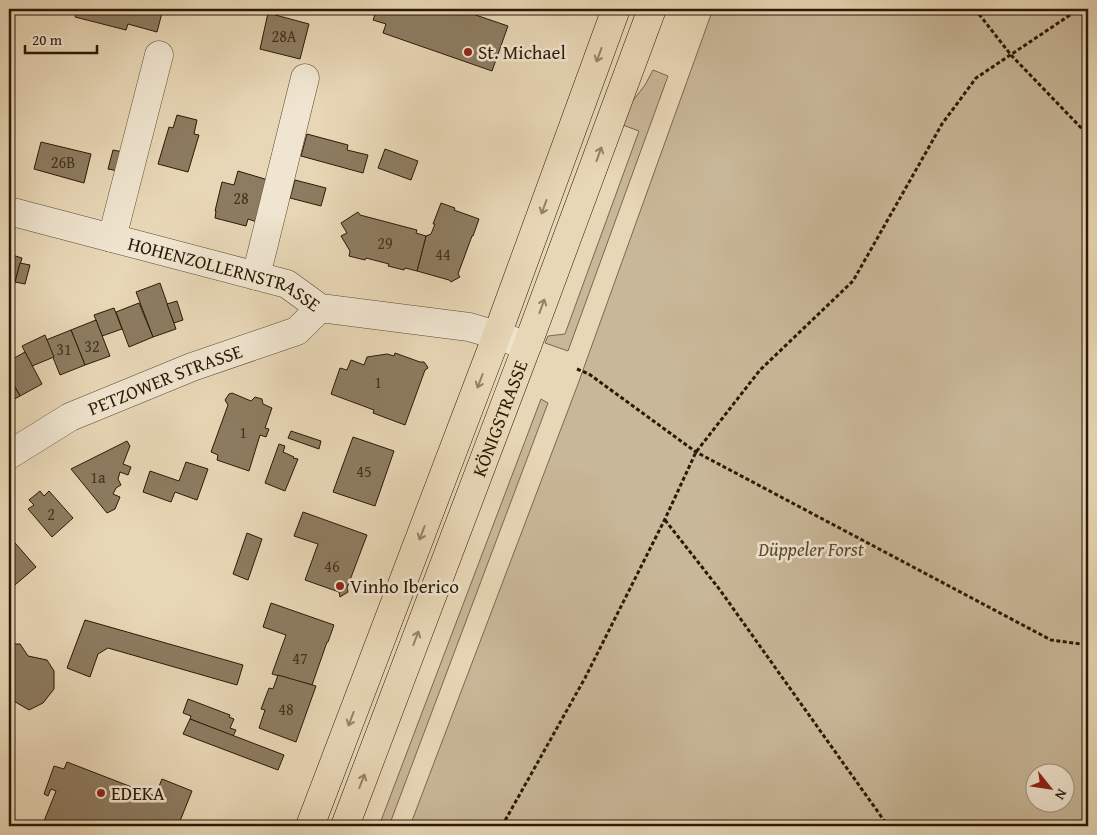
<svg xmlns="http://www.w3.org/2000/svg" width="1097" height="835" font-family="'Gentium Book Plus',serif">
<style>
.green{fill:#c8b798;stroke:#79684e;fill-rule:evenodd}
.building{fill:#8d7c61;stroke:#2a1905}
.lines{fill:none;stroke-linecap:round;stroke-linejoin:round}
.minor-casing{stroke:#5a4831;stroke-width:29}
.major-casing{stroke:#2a1905;stroke-width:29}
.path{stroke:#2a1905;stroke-width:3;stroke-dasharray:4 2.5;stroke-linecap:butt}
.minor{stroke:#f0e5d0;stroke-width:28}
.major{stroke:#e8d7b6;stroke-width:28}
.oneway{stroke:#928266}
.poi-dot{fill:#8f2418;stroke:#f0e5d0;stroke-width:2}
.labels{text-anchor:middle;stroke-width:5;stroke-linejoin:round;paint-order:stroke}
.number-label{font-size:16px;fill:#43321c}
.poi-label{font-size:19px;fill:#2a1905;stroke:#f0e5d0;text-anchor:start}
.street-label{font-size:19px;fill:#2a1905;stroke:#f0e5d0}
.park-label{font-size:19px;font-style:italic;fill:#594831;stroke:#f0e5d0}
</style>
<rect width="100%" height="100%" fill="#e8d7b6"/>
<filter id="stains"><feTurbulence type="fractalNoise" baseFrequency=".004" numOctaves="4"/><feColorMatrix values="0 0 0 0 .2 0 0 0 0 .09 0 0 0 0 .02 0 0 0 .5 -.17"/></filter>
<radialGradient id="worn" r=".72"><stop offset=".6" stop-color="#630" stop-opacity="0"/><stop offset="1" stop-color="#630" stop-opacity=".3"/></radialGradient>
<!-- green -->
<g class="green">
<path d="M713,9H1088V826H410L578,384ZM1034,772H1064V802H1034Z"/>
<polygon points="653,70 668,76 568,351 545,343 548,336 565,334 639,131 620,124 628,107 645,85"/>
<polygon points="541,399 548,403 389,826 379,826"/>
</g>
<!-- building -->
<g class="building">
<polygon points="77,9 163,9 157,32 128,24 126,30 75,17"/>
<polygon points="377,9 458,9 508,26 492,71 383,33 386,24 373,20"/>
<polygon points="268,13 309,24 300,59 260,49"/>
<polygon points="177,115 197,120 194,134 199,135 188,172 158,164 169,127 173,128"/>
<polygon points="307,134 348,145 347,150 368,155 363,173 301,156"/>
<polygon points="41,142 91,154 84,183 34,169"/>
<polygon points="385,149 418,161 411,180 378,168"/>
<polygon points="113,150 123,152 118,171 108,169"/>
<polygon points="238,171 268,180 257,222 248,219 246,226 215,218 216,211 215,211 222,182 234,185"/>
<polygon points="295,180 326,188 321,206 290,198"/>
<polygon points="441,203 455,208 454,210 479,219 473,236 472,236 458,274 460,277 451,282 449,280 417,271 426,236 431,234 435,224 433,224"/>
<polygon points="358,212 360,215 417,230 416,233 426,236 417,271 405,268 404,270 388,266 389,264 366,258 365,260 349,256 350,251 341,236 347,233 341,223"/>
<polygon points="9,254 22,258 12,293 9,292"/>
<polygon points="20,263 30,265 25,284 15,282"/>
<polygon points="160,283 176,329 153,337 136,292"/>
<polygon points="177,301 183,320 174,323 167,304"/>
<polygon points="139,303 153,337 129,347 116,312"/>
<polygon points="114,308 122,329 102,336 94,315"/>
<polygon points="96,320 110,356 85,365 71,330"/>
<polygon points="71,330 85,365 60,375 46,340"/>
<polygon points="45,335 54,357 32,366 22,346"/>
<polygon points="25,352 42,384 20,396 9,376 9,361"/>
<polygon points="395,353 420,362 424,362 427,366 428,368 425,370 405,425 373,413 374,410 331,394 340,368 347,370 351,360 364,365 367,357 387,354 394,356"/>
<polygon points="9,376 20,396 9,402"/>
<polygon points="232,393 251,401 255,397 262,399 263,404 272,408 265,428 269,429 266,437 260,435 249,471 217,460 218,455 211,452 228,405 225,400 229,394"/>
<polygon points="291,431 321,441 319,449 288,438"/>
<polygon points="353,437 394,451 375,506 333,492"/>
<polygon points="127,441 130,446 123,464 131,467 128,475 120,472 118,479 121,485 116,488 113,494 120,497 115,509 107,513 71,469"/>
<polygon points="279,444 285,446 283,452 294,457 293,458 298,459 285,491 265,483"/>
<polygon points="186,462 208,469 197,500 175,492 171,502 143,492 150,471 179,481"/>
<polygon points="40,491 44,496 49,491 73,518 52,537 28,509 34,505 29,500"/>
<polygon points="303,512 367,535 347,588 348,592 340,597 339,592 305,580 318,544 294,536"/>
<polygon points="247,533 262,539 248,580 233,574"/>
<polygon points="9,536 36,567 9,590"/>
<polygon points="271,603 334,625 328,642 327,642 312,685 272,674 286,635 263,627"/>
<polygon points="85,620 243,665 237,685 108,648 98,654 90,677 67,668"/>
<polygon points="11,644 20,644 28,656 47,660 54,671 54,689 43,703 29,710 12,700 9,701 9,647"/>
<polygon points="278,675 316,686 296,742 259,728 265,710 261,709 269,688 273,689"/>
<polygon points="188,699 230,715 229,717 234,719 230,728 236,730 233,736 190,719 191,716 183,713"/>
<polygon points="190,719 284,755 278,770 183,734"/>
<polygon points="67,762 155,796 162,779 192,791 178,826 42,826 56,791 51,789 48,796 44,794 54,766 64,769"/>
</g>
<g class="lines">
<!-- minor casing -->
<g class="minor-casing">
<g id="minor">
<path id="s1" d="M9,211L287,284L320,308L469,327L497,335L527,346"/>
<polyline points="112,238 159,55"/>
<polyline points="256,276 305,78"/>
<path id="s2" d="M9,455L70,417L192,367L297,331L320,308"/>
</g>
</g>
<!-- major casing -->
<g class="major-casing">
<g id="major">
<polyline points="310,826 497,335 616,9"/>
<path id="s3" d="M345,826L527,346L652,9"/>
</g>
</g>
<!-- path -->
<g class="path">
<polyline points="975,9 1011,55 1088,135"/>
<polyline points="577,369 589,374 696,452 1051,640 1088,645"/>
<polyline points="665,520 720,590 888,826"/>
<polyline points="502,826 585,678 665,519 696,452 760,370 853,281 942,124 976,78 1079,9"/>
</g>
<!-- minor -->
<use href="#minor" class="minor"/>
<!-- major -->
<use href="#major" class="major"/>
</g>
<!-- one-way arrows -->
<defs><path id="oneway-shaft" d="M-6 0H5M1.5-3L5.5 0L1.5 3" fill="none" stroke-width="1.6" stroke-linecap="round" stroke-linejoin="round" transform="scale(1.25)"/></defs>
<g class="oneway">
<use href="#oneway-shaft" transform="translate(599 55) rotate(110)"/>
<use href="#oneway-shaft" transform="translate(599 154) rotate(-70)"/>
<use href="#oneway-shaft" transform="translate(544 207) rotate(110)"/>
<use href="#oneway-shaft" transform="translate(542 306) rotate(-70)"/>
<use href="#oneway-shaft" transform="translate(480 381) rotate(111)"/>
<use href="#oneway-shaft" transform="translate(422 533) rotate(111)"/>
<use href="#oneway-shaft" transform="translate(416 638) rotate(-69)"/>
<use href="#oneway-shaft" transform="translate(351 719) rotate(111)"/>
<use href="#oneway-shaft" transform="translate(362 781) rotate(-69)"/>
</g>
<!-- markers -->
<g class="poi-dot">
<circle cx="468" cy="52" r="5"/>
<circle cx="340" cy="586" r="5"/>
<circle cx="101" cy="793" r="5"/>
</g>
<g class="labels">
<!-- number labels -->
<g class="number-label">
<text x="284" y="42">28A</text>
<text x="63" y="168">26B</text>
<text x="241" y="204">28</text>
<text x="385" y="249">29</text>
<text x="443" y="260">44</text>
<text x="92" y="352">32</text>
<text x="64" y="355">31</text>
<text x="378" y="388">1</text>
<text x="243" y="438">1</text>
<text x="364" y="477">45</text>
<text x="98" y="483">1a</text>
<text x="51" y="520">2</text>
<text x="332" y="572">46</text>
<text x="300" y="664">47</text>
<text x="286" y="715">48</text>
</g>
<!-- poi labels -->
<g class="poi-label">
<text x="478" y="59">St. Michael</text>
<text x="350" y="593">Vinho Iberico</text>
<text x="111" y="800">EDEKA</text>
</g>
<!-- street labels -->
<g class="street-label">
<text dy="7" stroke="none"><textPath href="#s1" startOffset="225">HOHENZOLLERNSTRASSE</textPath></text>
<text dy="7" stroke="none"><textPath href="#s2" startOffset="174">PETZOWER STRASSE</textPath></text>
<text dy="7" stroke="none"><textPath href="#s3" startOffset="436">KÖNIGSTRASSE</textPath></text>
</g>
<!-- park labels -->
<g class="park-label">
<text x="811" y="556">Düppeler Forst</text>
</g>
</g>
<!-- margin -->
<rect width="1097" height="835" fill="none" stroke="#e8d7b6" stroke-width="30"/>
<rect x="10" y="10" width="1077" height="815" fill="none" stroke="#2a1905" stroke-width="2.5"/>
<rect x="15" y="15" width="1067" height="805" fill="none" stroke="#2a1905"/>
<!-- north arrow -->
<g transform="translate(1050 788) rotate(120)"><circle r="24" fill="#f0e5d0" stroke="#a1937f"/>
<path d="M0-4L9 19L0 12L-9 19Z" fill="#8f2418"/>
<text y="-8" font-size="14" font-weight="bold" text-anchor="middle" fill="#2a1905">N</text>
</g>
<!-- scale -->
<path d="M25 45v8h72v-8" fill="none" stroke="#2a1905" stroke-width="2.5"/>
<text x="32" y="45" font-size="15" fill="#2a1905" stroke="#f0e5d0" stroke-width="4" paint-order="stroke">20 m</text>
<rect width="100%" height="100%" filter="url(#stains)"/>
<rect width="100%" height="100%" fill="url(#worn)"/>
</svg>
